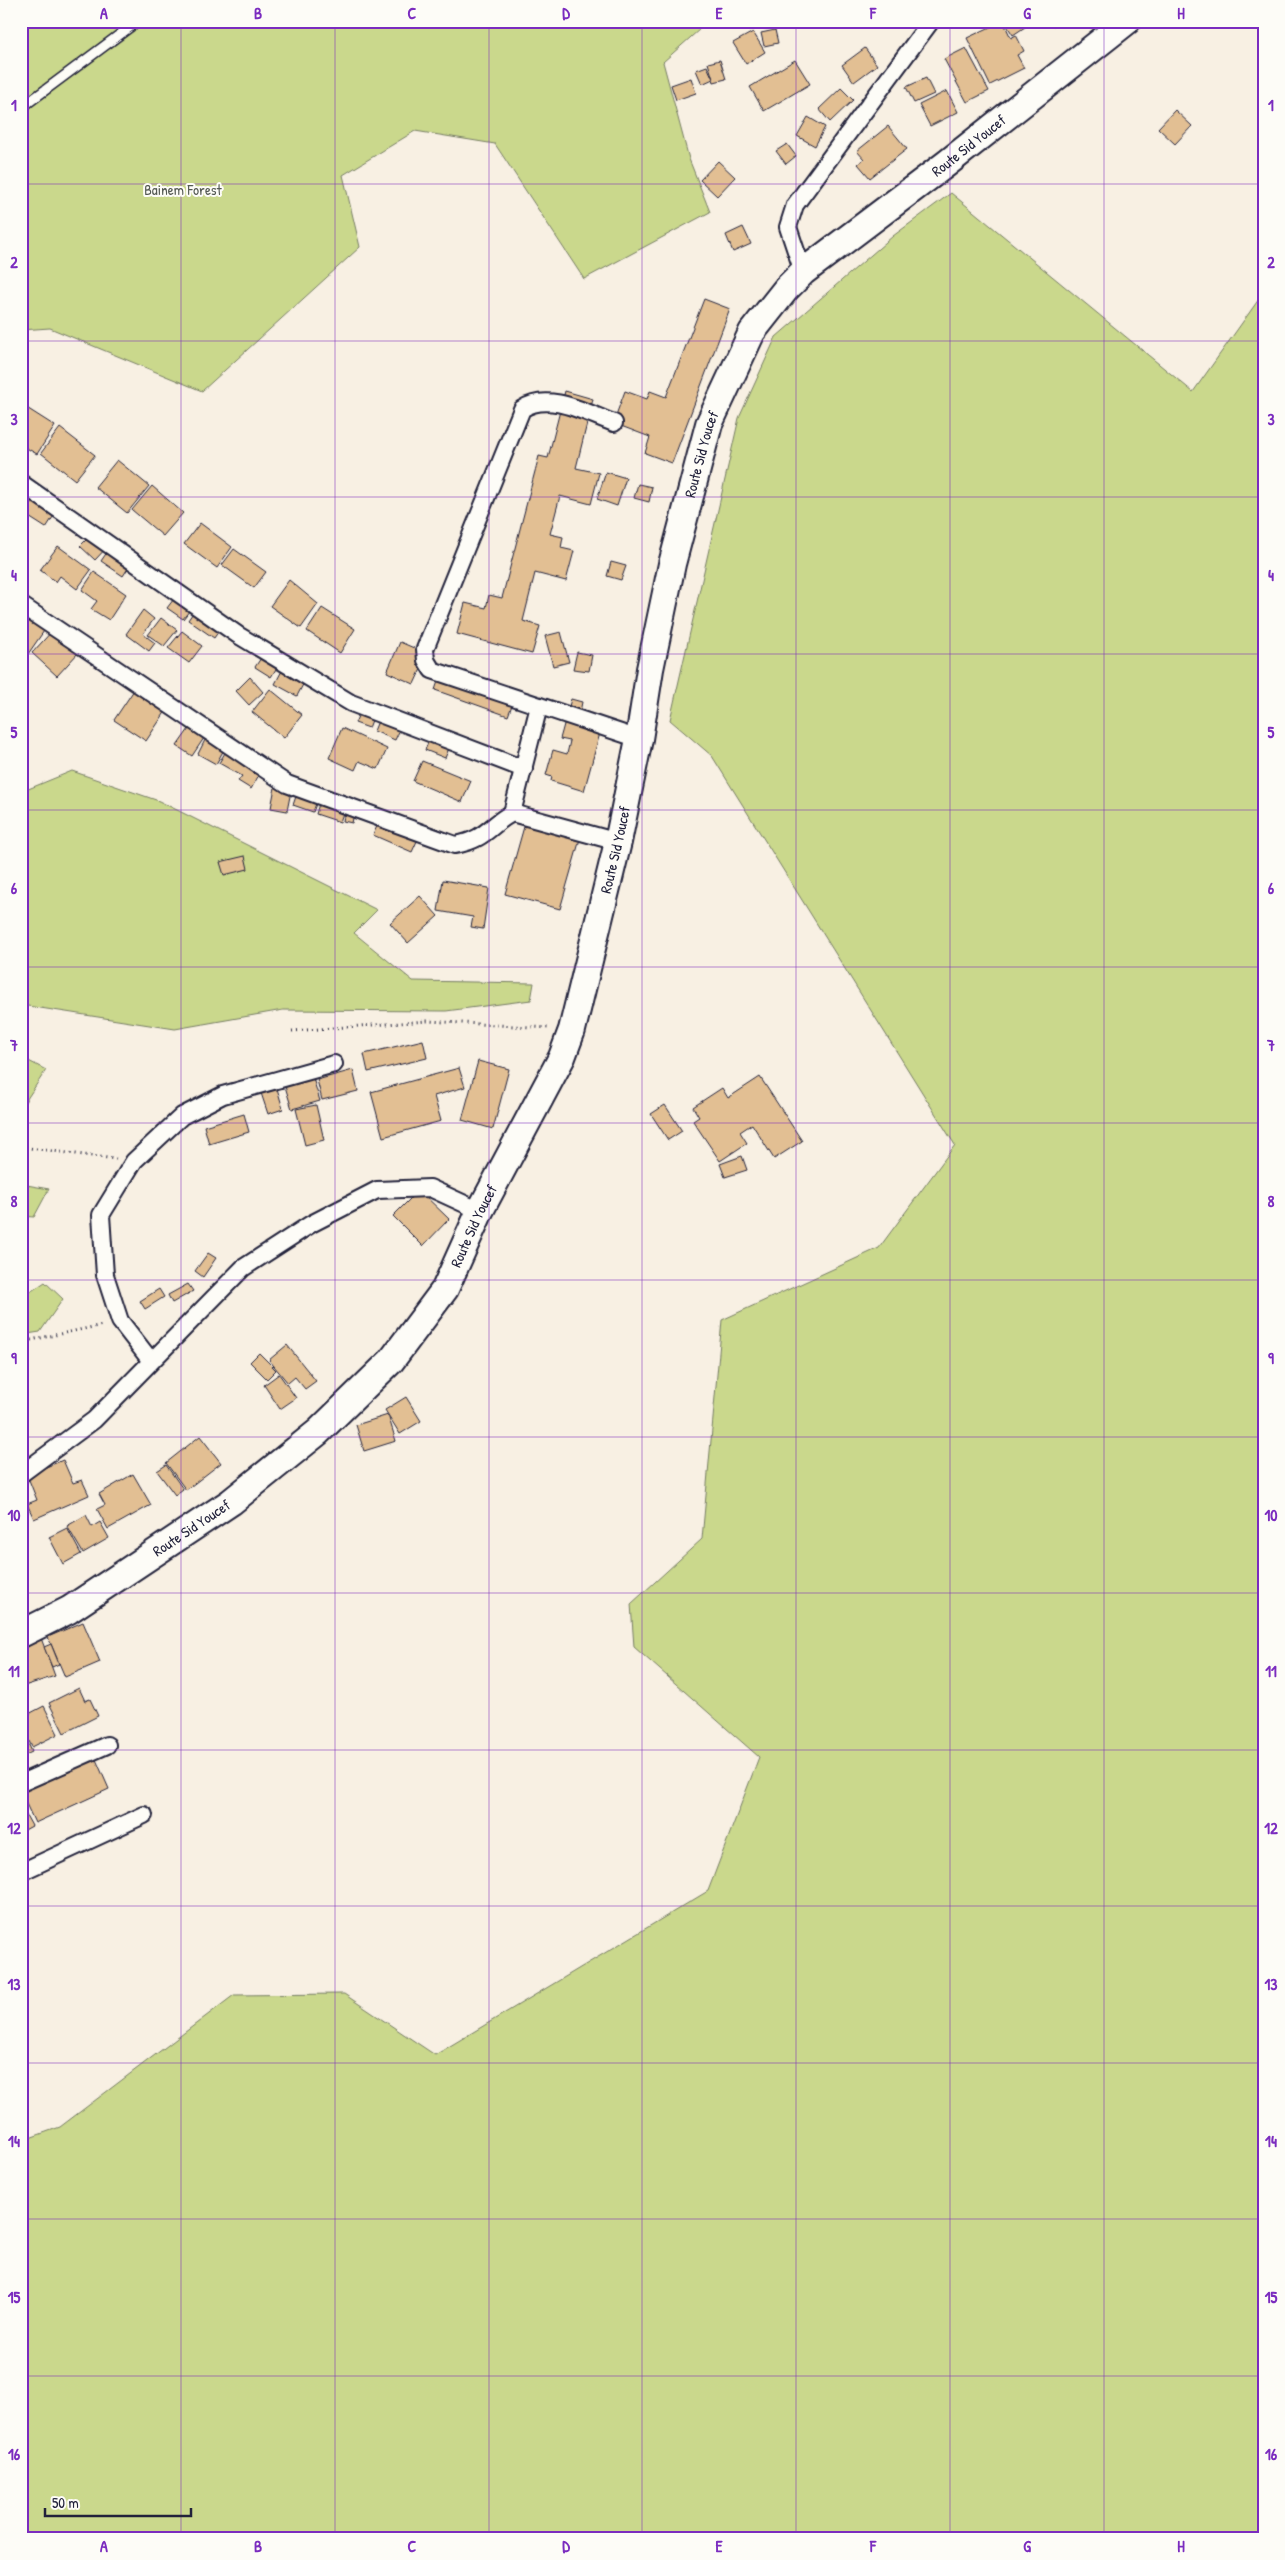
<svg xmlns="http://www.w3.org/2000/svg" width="1285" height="2560" font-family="'Patrick Hand',sans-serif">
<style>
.green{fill:#cad88c;stroke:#767d64}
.building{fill:#e2bf93;stroke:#22223b}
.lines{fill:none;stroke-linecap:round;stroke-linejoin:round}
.lane-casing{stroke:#22223b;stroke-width:12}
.street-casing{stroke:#22223b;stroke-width:20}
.primary-casing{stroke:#22223b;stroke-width:30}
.path{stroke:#22223b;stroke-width:3;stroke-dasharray:1 4;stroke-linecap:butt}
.lane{stroke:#fdfcf7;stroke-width:9}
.street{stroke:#fdfcf7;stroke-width:16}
.primary{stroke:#fdfcf7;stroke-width:26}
.grid{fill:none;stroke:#7b2cbf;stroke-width:1;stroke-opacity:0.55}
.labels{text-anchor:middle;stroke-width:4;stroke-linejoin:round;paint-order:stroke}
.street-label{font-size:15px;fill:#22223b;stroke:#fdfcf7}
.park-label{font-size:15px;fill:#545953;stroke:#fdfcf7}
.neatline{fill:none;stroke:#7b2cbf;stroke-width:2}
.grid-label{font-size:16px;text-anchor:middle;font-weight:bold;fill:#7b2cbf}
</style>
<rect width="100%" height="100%" fill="#f8f0e3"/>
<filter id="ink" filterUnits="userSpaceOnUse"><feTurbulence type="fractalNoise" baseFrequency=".02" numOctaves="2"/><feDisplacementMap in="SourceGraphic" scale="10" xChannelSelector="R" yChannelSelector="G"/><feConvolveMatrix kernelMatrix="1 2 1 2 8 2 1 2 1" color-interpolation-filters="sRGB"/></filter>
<g filter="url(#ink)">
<!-- green -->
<g class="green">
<polygon points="21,21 709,21 663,62 689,159 710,212 584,279 495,144 415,131 343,175 360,247 202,391 50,328 21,330"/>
<polygon points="951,193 1193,392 1264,292 1264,2539 21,2539 21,2141 60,2127 234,1995 344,1994 435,2055 708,1891 759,1757 634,1647 631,1604 702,1539 722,1320 879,1248 955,1145 712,756 670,720 739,418 776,337 893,236"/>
<polygon points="72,771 159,801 377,910 354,933 413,981 534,983 531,1000 446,1011 283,1010 175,1029 21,1005 21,792"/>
<polygon points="21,1057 46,1070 21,1108"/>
<polygon points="21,1184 49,1189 34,1217 21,1216"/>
<polygon points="45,1282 63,1299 40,1332 21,1335 21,1298"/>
</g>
<!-- building -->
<g class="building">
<polygon points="1003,21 1011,38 1016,35 1024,51 1017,55 1024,68 990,85 967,38"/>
<polygon points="1004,21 1034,21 1013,35"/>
<polygon points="1050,21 1061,21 1053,26"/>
<polygon points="775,30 778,43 764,46 761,33"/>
<polygon points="753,32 765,52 746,64 733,43"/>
<polygon points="865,48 877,65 854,82 842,65"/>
<polygon points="966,48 989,91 967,102 944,59"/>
<polygon points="720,60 726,79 714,82 708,63"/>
<polygon points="795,60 810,84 764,111 750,87"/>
<polygon points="707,66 713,79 702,84 696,70"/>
<polygon points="691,78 696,93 676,100 671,85"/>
<polygon points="926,78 934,94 914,103 906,87"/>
<polygon points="841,88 853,100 830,122 819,109"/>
<polygon points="947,91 958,112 930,126 919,105"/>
<polygon points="1175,110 1192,126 1175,144 1158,128"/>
<polygon points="808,117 825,127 815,146 797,136"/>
<polygon points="888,126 907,149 870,178 858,164 864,159 857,151"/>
<polygon points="787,144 796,156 786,164 776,151"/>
<polygon points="718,161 735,177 717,196 700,180"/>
<polygon points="743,227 751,244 733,252 726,235"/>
<polygon points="704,299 730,309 672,463 645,453 650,437 613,423 625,391 647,399 650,391 666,397"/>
<polygon points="565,391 593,399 576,468 599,473 591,504 560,496 550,534 563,537 561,548 574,551 566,581 535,573 523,621 540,626 532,654 457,634 465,603 486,608 489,595 502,598 539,456 548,458"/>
<polygon points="22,405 55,426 37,454 21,445"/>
<polygon points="60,428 95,455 75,480 41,453"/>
<polygon points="117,460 149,486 127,513 95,487"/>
<polygon points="606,472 626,478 617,506 597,499"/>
<polygon points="638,484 652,487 649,502 634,498"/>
<polygon points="152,486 183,513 163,536 132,510"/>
<polygon points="21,492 60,506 46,528 21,512"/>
<polygon points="200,523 232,547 217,568 184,544"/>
<polygon points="21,524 27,530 21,537"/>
<polygon points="95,531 109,545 95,560 80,546"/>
<polygon points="112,545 134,559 123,576 101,561"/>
<polygon points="58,546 91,570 77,589 60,576 56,582 40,570"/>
<polygon points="234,549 266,572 254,588 222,565"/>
<polygon points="611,562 626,566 621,580 607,576"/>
<polygon points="94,572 126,594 109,620 91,609 97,601 82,590"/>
<polygon points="289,580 318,604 301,628 270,606"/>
<polygon points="180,591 196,602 183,619 167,608"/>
<polygon points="199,604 225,622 214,638 188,620"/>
<polygon points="322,608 355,629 340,653 307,631"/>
<polygon points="21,610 46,628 28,654 21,650"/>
<polygon points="143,610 154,619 143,634 155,643 149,651 126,634"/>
<polygon points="161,618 177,630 164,646 148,635"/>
<polygon points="54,629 79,652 57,676 32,653"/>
<polygon points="182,631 202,646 189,663 168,648"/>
<polygon points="561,632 569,662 553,666 545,636"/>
<polygon points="400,642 428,654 414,684 387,672"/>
<polygon points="265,652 281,661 271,677 255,667"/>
<polygon points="577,652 592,655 589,671 573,669"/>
<polygon points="286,663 308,675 297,696 275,684"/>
<polygon points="443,667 516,694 508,716 435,690"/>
<polygon points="250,677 263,692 249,705 236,691"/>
<polygon points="270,689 302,715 284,738 252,712"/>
<polygon points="134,690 166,711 146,741 114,720"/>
<polygon points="571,699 582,702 580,712 600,733 584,791 551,781 552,777 546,775 553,750 567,754 570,741 560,739"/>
<polygon points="364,702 377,707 369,728 355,723"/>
<polygon points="382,711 404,721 395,740 374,731"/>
<polygon points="196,719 210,729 192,756 177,746"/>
<polygon points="342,728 387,749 378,769 359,761 355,770 329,758"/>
<polygon points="432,733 452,741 445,758 425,750"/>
<polygon points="208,734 227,744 216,764 198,754"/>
<polygon points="229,746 264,766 251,789 238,781 242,776 219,763"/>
<polygon points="422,761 471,781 462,802 413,781"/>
<polygon points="277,777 293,781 287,811 271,808"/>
<polygon points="300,785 320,793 313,812 293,805"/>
<polygon points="322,793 347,801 340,822 316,814"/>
<polygon points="347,802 356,804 352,823 343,821"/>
<polygon points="383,813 422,830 412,852 373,835"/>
<polygon points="527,816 582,832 560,909 505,894"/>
<polygon points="245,856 248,869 224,875 220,862"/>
<polygon points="443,880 489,888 483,929 471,927 473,917 438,911"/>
<polygon points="420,896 438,916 408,943 390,923"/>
<polygon points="423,1040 427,1058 368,1072 364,1054"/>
<polygon points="478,1061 509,1069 493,1129 462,1120"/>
<polygon points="459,1068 465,1087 434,1096 441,1121 383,1137 371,1092"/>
<polygon points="353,1070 358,1091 322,1100 317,1080"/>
<polygon points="311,1072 320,1101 292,1109 283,1080"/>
<polygon points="760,1077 802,1141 774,1159 752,1124 740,1132 747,1143 720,1161 693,1121 699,1117 693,1107 722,1088 728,1098"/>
<polygon points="276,1085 283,1109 268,1114 260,1090"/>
<polygon points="316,1105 324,1140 305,1145 296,1109"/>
<polygon points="665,1105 682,1131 668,1140 651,1114"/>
<polygon points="244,1114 249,1132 209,1144 204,1126"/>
<polygon points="742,1156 747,1170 725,1177 720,1164"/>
<polygon points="419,1190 449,1219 423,1246 393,1216"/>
<polygon points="208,1253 216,1258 203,1277 195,1271"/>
<polygon points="188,1284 193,1291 172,1303 168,1295"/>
<polygon points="159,1289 164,1297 145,1309 140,1301"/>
<polygon points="287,1345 316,1381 305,1389 295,1377 288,1383 269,1360"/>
<polygon points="259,1353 276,1370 267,1379 250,1362"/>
<polygon points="279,1374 296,1398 280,1409 264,1385"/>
<polygon points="406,1397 421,1421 400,1434 385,1410"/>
<polygon points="388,1415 396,1441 364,1451 356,1425"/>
<polygon points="200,1436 221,1463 186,1490 166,1463"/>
<polygon points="63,1460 73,1483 82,1480 89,1495 34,1519 27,1504 37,1500 27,1475"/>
<polygon points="166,1465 183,1489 175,1495 157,1471"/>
<polygon points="133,1474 151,1505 108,1529 97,1509 105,1505 99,1494"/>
<polygon points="86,1515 92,1527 100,1522 109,1538 83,1553 67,1526"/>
<polygon points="67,1528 81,1554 63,1564 49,1537"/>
<polygon points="83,1622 100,1662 65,1677 48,1637"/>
<polygon points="41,1638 55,1676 21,1687 21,1646"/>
<polygon points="51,1644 59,1664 52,1667 44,1647"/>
<polygon points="79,1688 85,1701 90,1699 98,1716 64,1733 49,1703"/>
<polygon points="44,1706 58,1734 32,1747 21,1725 21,1718"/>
<polygon points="21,1727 32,1752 21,1757"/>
<polygon points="91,1748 109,1789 35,1823 21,1793 21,1780"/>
<polygon points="21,1806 32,1826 21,1832"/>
</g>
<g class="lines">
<!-- lane casing -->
<g class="lane-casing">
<polyline id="lane" points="21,108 138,21"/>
</g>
<!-- street casing -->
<g class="street-casing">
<g id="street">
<polyline points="803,272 788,227 795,205 931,21"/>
<path d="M614,423C586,413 549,391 522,409L425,649L426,660L432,670L639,739"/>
<polyline points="21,483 238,635 351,703 524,769"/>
<path d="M21,605L287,784L455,845C487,839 488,826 512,813L618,842"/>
<polyline points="512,813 539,706"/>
<polyline points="151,1361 120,1321 105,1275 101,1215 134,1161 182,1116 223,1095 334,1064"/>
<polyline points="21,1474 94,1420 243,1268 311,1224 377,1190 430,1188 480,1211"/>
<polyline points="21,1783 107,1745"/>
<polyline points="21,1872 144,1815"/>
</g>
</g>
<!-- primary casing -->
<g class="primary-casing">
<g id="primary">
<path id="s1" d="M21,1634L69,1610L231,1502L318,1432L391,1361L445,1289L480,1211L562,1057L572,1030L618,842L639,739L650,669L672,564L709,424L752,332L786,289L803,272L946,164L1127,21"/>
</g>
</g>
<!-- path -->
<g class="path">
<polyline points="292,1031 427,1021 549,1028"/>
<polyline points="21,1147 116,1159"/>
<polyline points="21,1342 103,1325"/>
</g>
<!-- lane -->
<use href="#lane" class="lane"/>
<!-- street -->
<use href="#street" class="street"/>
<!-- primary -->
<use href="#primary" class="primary"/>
</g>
</g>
<!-- grid -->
<path class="grid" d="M181,21V2539M335,21V2539M489,21V2539M642,21V2539M796,21V2539M950,21V2539M1104,21V2539M21,184H1264M21,341H1264M21,497H1264M21,654H1264M21,810H1264M21,967H1264M21,1123H1264M21,1280H1264M21,1437H1264M21,1593H1264M21,1750H1264M21,1906H1264M21,2063H1264M21,2219H1264M21,2376H1264"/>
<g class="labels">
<!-- street labels -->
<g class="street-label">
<text dy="5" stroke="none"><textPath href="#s1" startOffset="1851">Route Sid Youcef</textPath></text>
<text dy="5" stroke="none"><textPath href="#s1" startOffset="1431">Route Sid Youcef</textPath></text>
<text dy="5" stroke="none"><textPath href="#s1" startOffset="1026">Route Sid Youcef</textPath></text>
<text dy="5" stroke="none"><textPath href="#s1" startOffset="621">Route Sid Youcef</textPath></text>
<text dy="5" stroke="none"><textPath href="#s1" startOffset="201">Route Sid Youcef</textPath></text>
</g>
<!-- park labels -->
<g class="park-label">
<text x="183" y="195">Bainem Forest</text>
</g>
</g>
<!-- margin -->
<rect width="1285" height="2560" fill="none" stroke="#fdfcf7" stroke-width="55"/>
<!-- scale -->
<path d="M45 2508v8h146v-8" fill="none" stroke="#22223b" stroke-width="2.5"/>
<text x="52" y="2508" font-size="15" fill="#22223b" stroke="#fdfcf7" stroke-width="4" paint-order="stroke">50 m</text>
<rect x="28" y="28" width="1230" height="2504" class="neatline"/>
<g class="grid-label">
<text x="104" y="19">A</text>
<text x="258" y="19">B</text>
<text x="412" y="19">C</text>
<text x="566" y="19">D</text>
<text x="719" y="19">E</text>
<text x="873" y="19">F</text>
<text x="1027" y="19">G</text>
<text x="1181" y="19">H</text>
<text x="14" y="111">1</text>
<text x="1271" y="111">1</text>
<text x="14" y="268">2</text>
<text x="1271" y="268">2</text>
<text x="14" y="425">3</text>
<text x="1271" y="425">3</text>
<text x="14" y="581">4</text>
<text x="1271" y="581">4</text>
<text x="14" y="738">5</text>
<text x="1271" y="738">5</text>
<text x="14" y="894">6</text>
<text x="1271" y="894">6</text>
<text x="14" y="1051">7</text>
<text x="1271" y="1051">7</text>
<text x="14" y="1207">8</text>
<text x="1271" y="1207">8</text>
<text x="14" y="1364">9</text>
<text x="1271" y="1364">9</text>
<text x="14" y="1521">10</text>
<text x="1271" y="1521">10</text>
<text x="14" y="1677">11</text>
<text x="1271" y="1677">11</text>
<text x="14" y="1834">12</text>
<text x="1271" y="1834">12</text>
<text x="14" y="1990">13</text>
<text x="1271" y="1990">13</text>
<text x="14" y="2147">14</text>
<text x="1271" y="2147">14</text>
<text x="14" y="2303">15</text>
<text x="1271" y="2303">15</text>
<text x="14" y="2460">16</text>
<text x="1271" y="2460">16</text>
<text x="104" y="2552">A</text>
<text x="258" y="2552">B</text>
<text x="412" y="2552">C</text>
<text x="566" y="2552">D</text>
<text x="719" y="2552">E</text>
<text x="873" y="2552">F</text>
<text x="1027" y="2552">G</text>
<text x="1181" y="2552">H</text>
</g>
</svg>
